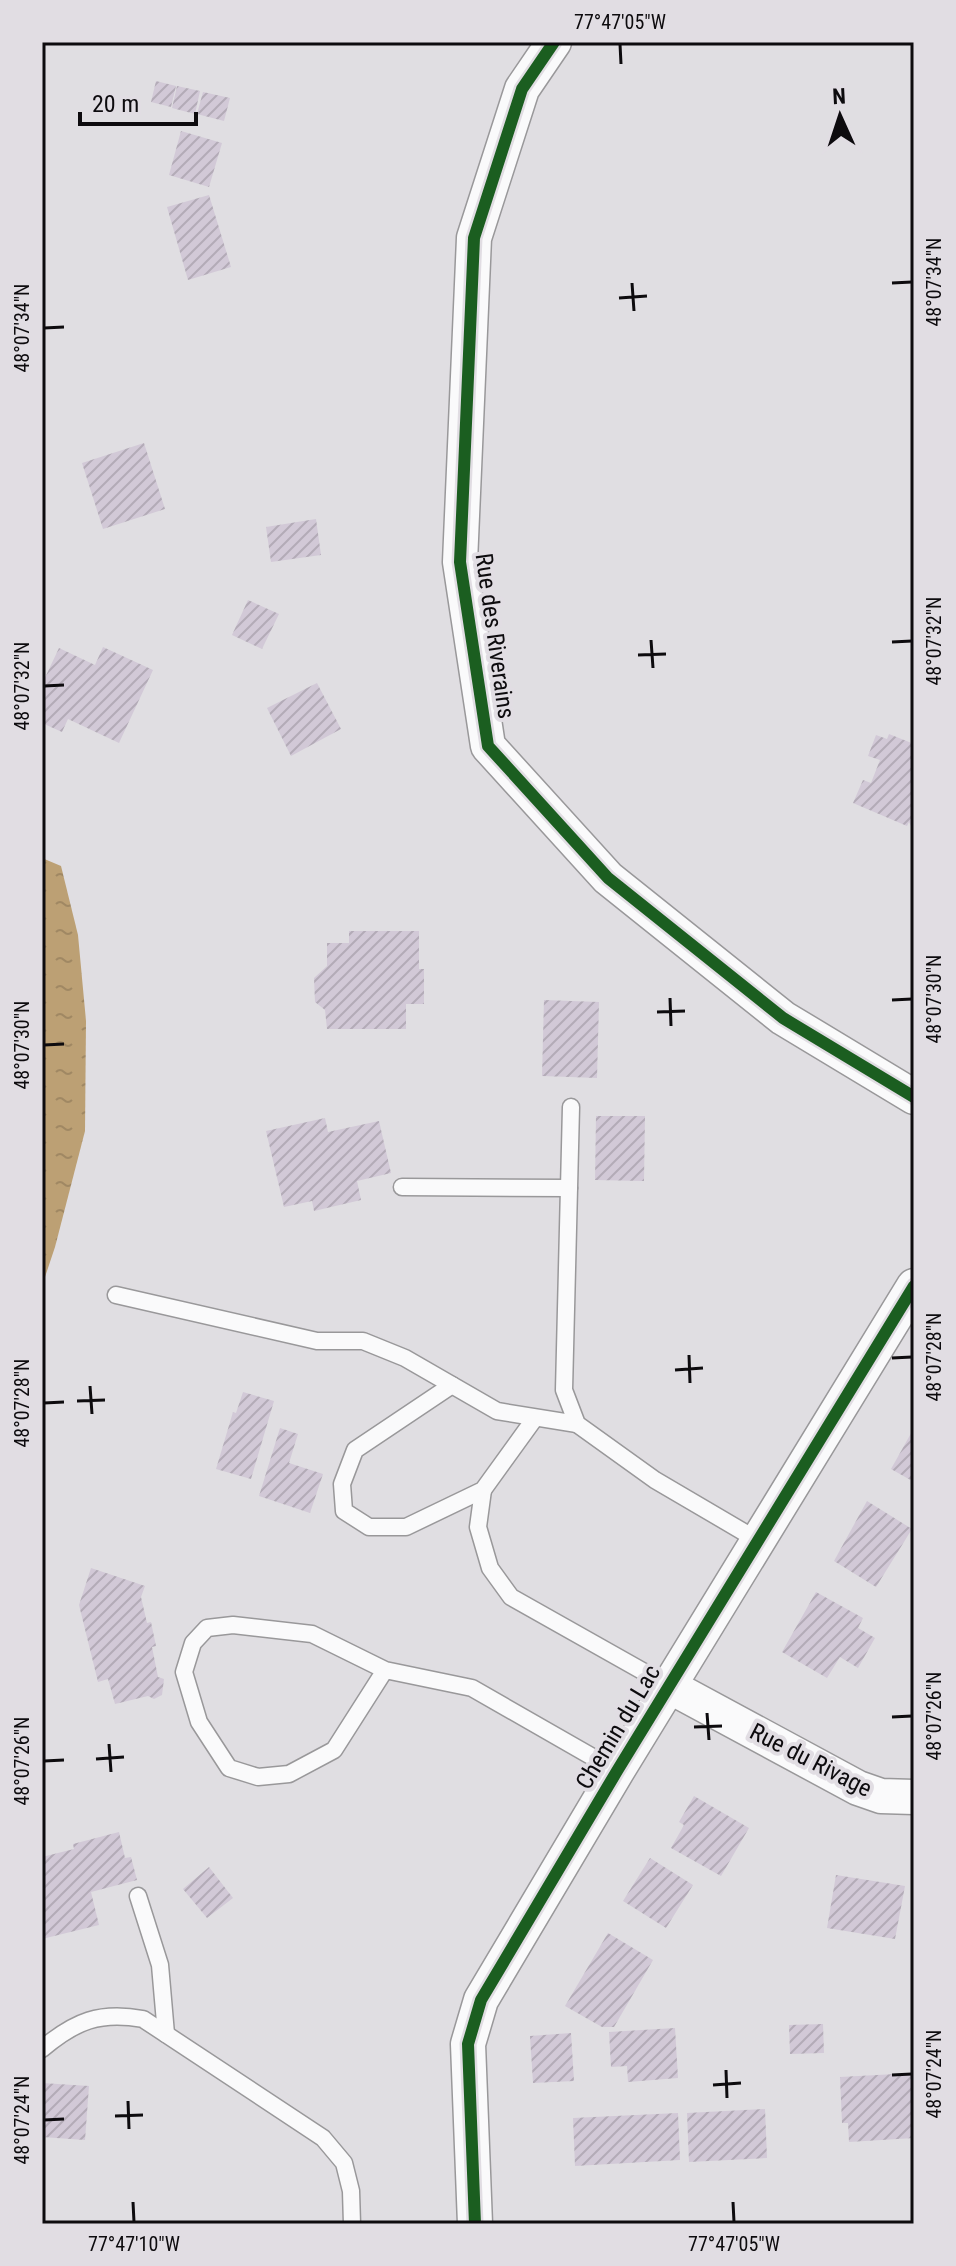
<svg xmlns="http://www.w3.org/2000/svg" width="956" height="2266" font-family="'Roboto Condensed',sans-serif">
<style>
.water{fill:url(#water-ripples)}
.building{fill:url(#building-hatch)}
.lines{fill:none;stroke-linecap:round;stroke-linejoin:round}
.service-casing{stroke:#99989a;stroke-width:19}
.minor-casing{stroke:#99989a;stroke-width:37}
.service{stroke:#fafafb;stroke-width:16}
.minor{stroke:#fafafb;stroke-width:34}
.cycleway-casing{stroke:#e1dde3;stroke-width:17}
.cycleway{stroke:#1b5e20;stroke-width:12}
.ticks{fill:none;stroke:#0d0b0e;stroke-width:3}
.labels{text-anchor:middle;stroke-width:8;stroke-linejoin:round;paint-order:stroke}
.street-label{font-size:24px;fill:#0d0b0e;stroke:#e1dde3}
.neatline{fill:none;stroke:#0d0b0e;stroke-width:3}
.ticks-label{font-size:20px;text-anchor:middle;fill:#0d0b0e}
</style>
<defs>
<pattern id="water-ripples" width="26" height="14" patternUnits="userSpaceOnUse" patternTransform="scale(2)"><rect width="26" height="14" fill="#bca074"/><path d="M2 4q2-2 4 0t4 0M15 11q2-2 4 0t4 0" fill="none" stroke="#a08863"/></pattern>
<pattern id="building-hatch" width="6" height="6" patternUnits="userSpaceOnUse" patternTransform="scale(2)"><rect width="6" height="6" fill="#d2c9d7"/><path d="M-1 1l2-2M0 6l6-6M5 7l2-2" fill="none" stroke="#b3abb7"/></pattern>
</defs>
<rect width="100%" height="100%" fill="#e0dee2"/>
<!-- water -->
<polygon class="water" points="42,858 61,866 78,935 86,1021 85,1131 55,1247 42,1286"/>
<!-- building -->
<g class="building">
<polygon points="156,81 176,86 171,107 151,102"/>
<polygon points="177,86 200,91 195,114 172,108"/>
<polygon points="203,92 230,98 224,121 197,114"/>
<polygon points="181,131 222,143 209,187 169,175"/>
<polygon points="209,195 231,267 188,280 167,207"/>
<polygon points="144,443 165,509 103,529 82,463"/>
<polygon points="316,519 321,555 271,562 266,527"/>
<polygon points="248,600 279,614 262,649 232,635"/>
<polygon points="103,647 153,670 119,743 68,719 62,732 42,723 42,684 59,648 95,665"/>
<polygon points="317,683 341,729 291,756 267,708"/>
<polygon points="889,734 914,744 914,832 909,822 907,826 853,803 863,780 871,783 880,760 868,756 876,735 887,739"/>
<polygon points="349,931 419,931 419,969 424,969 424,1004 406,1004 406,1029 327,1029 325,1010 315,1002 314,978 327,966 327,943 349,943"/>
<polygon points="544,1000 599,1002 597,1078 542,1076"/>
<polygon points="596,1116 645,1116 644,1181 595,1180"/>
<polygon points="325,1118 328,1132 379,1121 391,1173 357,1181 361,1200 314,1211 312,1201 284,1207 266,1131"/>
<polygon points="243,1392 274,1401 251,1479 216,1469 233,1412 236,1413"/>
<polygon points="280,1428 298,1434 289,1463 323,1474 310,1513 259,1496"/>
<polygon points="914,1428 914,1482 891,1469"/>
<polygon points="867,1501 912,1529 876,1587 834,1561"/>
<polygon points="91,1568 145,1586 141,1597 147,1623 151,1622 156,1646 152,1647 158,1677 164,1679 162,1695 154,1699 148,1696 115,1704 108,1679 98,1682 79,1605"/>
<polygon points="816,1592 863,1618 858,1628 875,1638 858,1668 840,1657 827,1678 782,1652"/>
<polygon points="694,1796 749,1828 721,1876 671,1848 684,1825 679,1822"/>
<polygon points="119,1832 125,1858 131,1857 137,1880 91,1892 99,1925 42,1939 42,1857 74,1849 73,1844"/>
<polygon points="650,1858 693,1885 666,1928 623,1901"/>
<polygon points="209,1867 233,1898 207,1918 183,1889"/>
<polygon points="836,1875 905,1886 895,1939 827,1928"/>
<polygon points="608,1933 653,1960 614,2027 602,2027 565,2006"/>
<polygon points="823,2024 824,2053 790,2054 789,2025"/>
<polygon points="675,2028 678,2078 628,2082 627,2066 611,2067 609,2032"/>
<polygon points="571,2033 574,2081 533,2083 530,2036"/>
<polygon points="914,2073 914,2138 849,2142 848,2123 842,2123 840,2077"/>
<polygon points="42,2083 89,2086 85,2140 42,2137"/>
<polygon points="765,2109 767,2158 689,2162 687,2113"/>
<polygon points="678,2113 680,2160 575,2166 573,2118"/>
</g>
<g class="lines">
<!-- service casing -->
<g class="service-casing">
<g id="service">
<polyline points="571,1107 564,1390 577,1424 655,1480 759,1541"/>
<polyline points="402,1187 569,1188"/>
<polyline points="116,1295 317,1341 363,1341 405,1358 497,1411 577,1424"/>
<polyline points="452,1385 355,1450 342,1484 344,1511 369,1527 406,1527 483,1490 535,1418"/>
<polyline points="483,1490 478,1527 490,1568 511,1597 669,1686"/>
<polyline points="385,1670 334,1750 289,1774 258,1777 229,1768 199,1722 184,1672 193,1643 207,1628 233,1625 312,1634 385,1670 472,1688 617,1771"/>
<polyline points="138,1896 160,1965 166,2034"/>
<path d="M42,2049C75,2021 100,2011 143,2019L323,2138L344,2163L351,2191L352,2224"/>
</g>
</g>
<!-- minor casing -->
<g class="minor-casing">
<g id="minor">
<polyline points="554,42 522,89 474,238 460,562 488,746 608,878 783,1018 914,1097"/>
<polyline points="669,1686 858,1788 881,1796 914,1797"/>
<polyline points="475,2224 468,2044 481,2000 617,1771 914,1286"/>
</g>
</g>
<!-- service -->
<use href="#service" class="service"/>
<!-- minor -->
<use href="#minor" class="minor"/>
<!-- cycleway casing -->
<g class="cycleway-casing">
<g id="cycleway">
<polyline points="554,42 522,89 474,238 460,562 488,746 608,878 783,1018 914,1097"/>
<polyline points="475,2224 468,2044 481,2000 617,1771 914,1286"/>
</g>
</g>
<!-- cycleway -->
<use href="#cycleway" class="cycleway"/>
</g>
<!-- ticks -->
<path class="ticks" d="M620,44L621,64M632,283L634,311M892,283L912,282M619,298L647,296M44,328L64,327M651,640L653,668M892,642L912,641M638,655L666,654M44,686L64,685M670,998L671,1026M892,1000L912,999M657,1012L685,1011M44,1045L64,1044M689,1355L690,1383M892,1358L912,1357M675,1370L703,1368M90,1386L92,1414M77,1401L105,1400M44,1403L64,1402M707,1713L709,1740M892,1717L912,1716M694,1727L722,1726M109,1744L111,1772M96,1759L124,1757M44,1761L64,1760M726,2070L727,2098M892,2075L912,2074M713,2085L741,2083M128,2101L129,2129M115,2116L143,2115M44,2120L64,2119M133,2202L134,2222M733,2202L734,2222"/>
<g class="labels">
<!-- street labels -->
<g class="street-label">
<text transform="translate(495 636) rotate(82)" y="8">Rue des Riverains</text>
<text transform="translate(618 1727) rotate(-59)" y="8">Chemin du Lac</text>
<text transform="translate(811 1760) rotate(27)" y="8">Rue du Rivage</text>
</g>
</g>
<!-- border -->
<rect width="956" height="2266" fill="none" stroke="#e1dde3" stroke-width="88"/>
<!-- north arrow -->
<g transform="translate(840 116) rotate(357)" stroke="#e1dde3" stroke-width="6" paint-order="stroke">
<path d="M0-6L14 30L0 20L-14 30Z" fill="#0d0b0e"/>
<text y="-12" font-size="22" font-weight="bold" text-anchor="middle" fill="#0d0b0e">N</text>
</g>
<!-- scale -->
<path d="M80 112v12h116v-12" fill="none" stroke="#0d0b0e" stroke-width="4"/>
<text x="92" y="112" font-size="24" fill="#0d0b0e" stroke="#e1dde3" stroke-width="6" paint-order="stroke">20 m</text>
<rect x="44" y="44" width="868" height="2178" class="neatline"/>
<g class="ticks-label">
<text x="620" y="29">77°47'05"W</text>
<text transform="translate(934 282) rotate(-90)" y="7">48°07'34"N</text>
<text transform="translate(22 328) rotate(-90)" y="7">48°07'34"N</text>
<text transform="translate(934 641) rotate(-90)" y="7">48°07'32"N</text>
<text transform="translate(22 686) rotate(-90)" y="7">48°07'32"N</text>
<text transform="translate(934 999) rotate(-90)" y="7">48°07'30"N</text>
<text transform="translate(22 1045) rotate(-90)" y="7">48°07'30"N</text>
<text transform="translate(934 1357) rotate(-90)" y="7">48°07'28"N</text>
<text transform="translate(22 1403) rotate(-90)" y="7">48°07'28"N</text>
<text transform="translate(934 1716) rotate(-90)" y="7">48°07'26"N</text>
<text transform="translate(22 1761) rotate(-90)" y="7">48°07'26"N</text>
<text transform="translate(934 2074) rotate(-90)" y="7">48°07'24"N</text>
<text transform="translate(22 2120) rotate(-90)" y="7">48°07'24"N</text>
<text x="134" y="2251">77°47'10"W</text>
<text x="734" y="2251">77°47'05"W</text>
</g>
</svg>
